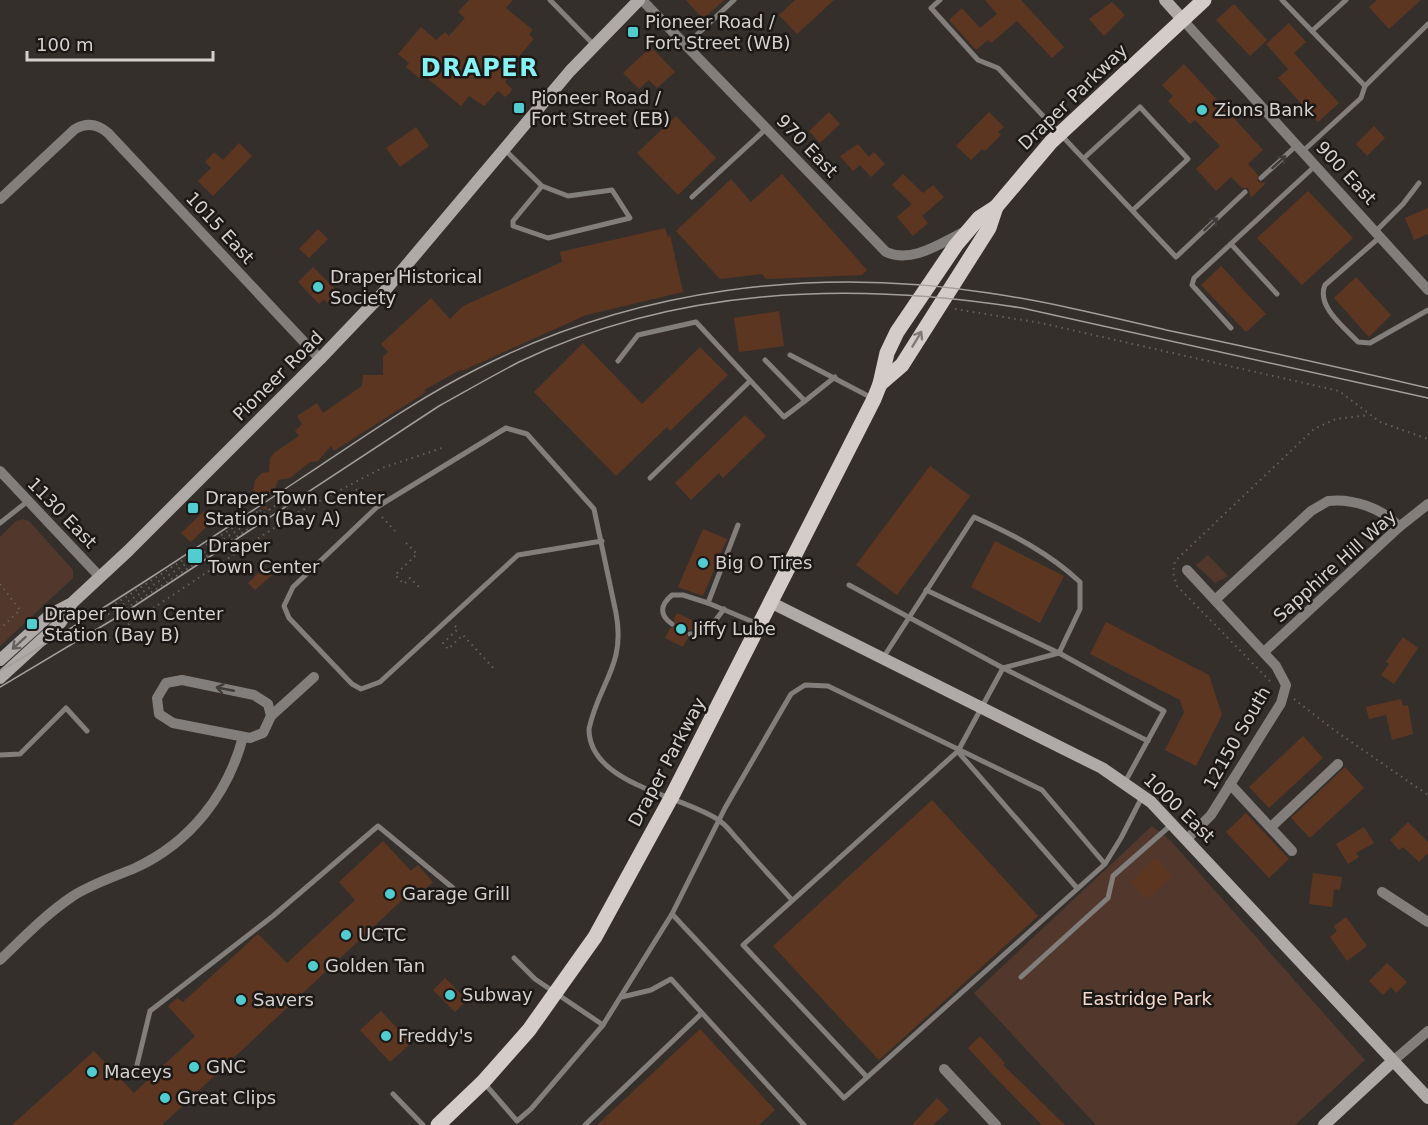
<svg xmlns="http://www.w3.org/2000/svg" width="1428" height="1125" font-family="'DejaVu Sans',sans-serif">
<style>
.green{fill:#52382c}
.building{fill:#5d3622}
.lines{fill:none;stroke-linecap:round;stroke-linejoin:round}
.path{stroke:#66605e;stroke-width:2;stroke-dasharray:1.5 4.5;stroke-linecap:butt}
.lane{stroke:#817e7c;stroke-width:5}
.street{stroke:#817e7c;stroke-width:10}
.secondary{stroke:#afaaa7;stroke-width:12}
.primary{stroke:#d3ccc8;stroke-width:15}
.tram{stroke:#a39f9c;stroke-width:1.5}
.oneway{stroke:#3f3c3a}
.oneway2{stroke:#807b78}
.oneway3{stroke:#65615e}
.poi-dot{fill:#52cdcf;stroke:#1b1816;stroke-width:2}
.labels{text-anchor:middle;stroke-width:5;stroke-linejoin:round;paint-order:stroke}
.poi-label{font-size:18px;fill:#d5d1cf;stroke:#1b1816;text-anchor:start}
.street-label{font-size:18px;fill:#d5d1cf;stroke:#1b1816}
.park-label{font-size:18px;fill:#f6d9cb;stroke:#1b1816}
.district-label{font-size:24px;font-weight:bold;letter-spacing:1.5px;fill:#86f2f4;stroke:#1b1816}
</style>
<rect width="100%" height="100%" fill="#352f2c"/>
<!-- green -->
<g class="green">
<polygon points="23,519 29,521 73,570 73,578 0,646 0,537 16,521"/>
<polygon points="1208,555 1228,576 1215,583 1196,565"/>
<polygon points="1152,826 1170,840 1365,1060 1295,1125 1096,1125 974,993"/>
</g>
<!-- building -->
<g class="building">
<polygon points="469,0 513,0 506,8 533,30 529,34 534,39 508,69 512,73 505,82 512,89 510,93 505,97 498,91 484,106 469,96 461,106 422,74 419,78 406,67 409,63 398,54 421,27 436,40 445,32 449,36 465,18 458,12"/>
<polygon points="686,0 724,0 703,19"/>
<polygon points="795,0 834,0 797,34 779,15"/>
<polygon points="985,0 1021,0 1064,47 1052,58 1017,21 991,43 988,40 976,50 949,20 962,8 980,28 997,14"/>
<polygon points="1377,0 1421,0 1389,29 1369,7"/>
<polygon points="1112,2 1125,15 1104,36 1089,19"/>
<polygon points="1234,4 1267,40 1250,56 1216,20"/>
<polygon points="1289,23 1306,42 1294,53 1339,103 1318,122 1278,78 1288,69 1266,44"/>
<polygon points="651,47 675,72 657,88 649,80 639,89 623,73"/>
<polygon points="1184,64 1263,150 1248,164 1258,175 1258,182 1266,183 1251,198 1248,188 1242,188 1231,177 1216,191 1196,169 1220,146 1195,120 1190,124 1168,101 1173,96 1162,85"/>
<polygon points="829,112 840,124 820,143 809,131"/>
<polygon points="989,112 1004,127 998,132 1001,135 985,151 982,149 971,160 956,146"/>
<polygon points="676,116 716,158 678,195 637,153"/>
<polygon points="1374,126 1385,138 1367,156 1356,144"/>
<polygon points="416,127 429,146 400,167 386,148"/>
<polygon points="239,143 252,156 213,196 198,181 211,168 205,162 214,152 223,160"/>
<polygon points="858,144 869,157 874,152 885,164 871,177 860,165 853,171 840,156"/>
<polygon points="782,174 867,270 862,275 766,279 762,274 720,279 676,231 731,179 751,202"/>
<polygon points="903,174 923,193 933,185 944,197 922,216 928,223 913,236 897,217 912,204 892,185"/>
<polygon points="1308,191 1353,238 1302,285 1257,238"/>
<polygon points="1428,208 1428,234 1414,240 1405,218"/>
<polygon points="665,228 668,238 670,235 683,292 586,315 462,371 460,370 424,390 426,392 334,451 331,446 318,461 310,462 290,478 278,480 274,492 261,498 269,511 251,503 255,480 262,473 269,472 270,458 274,453 299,436 295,431 302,424 297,416 317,403 323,413 362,386 363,375 383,375 383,357 388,352 381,344 431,298 450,319 463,306 562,262 560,252"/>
<polygon points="318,229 328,239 309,258 299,249"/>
<polygon points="1221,266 1266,314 1246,332 1201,285"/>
<polygon points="313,267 338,292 327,303 324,299 319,304 298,282"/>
<polygon points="1356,277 1391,315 1369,337 1334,298"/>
<polygon points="779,311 784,346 739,352 734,318"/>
<polygon points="583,343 642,404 700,347 728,375 670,431 667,427 616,476 534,392"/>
<polygon points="745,415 766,436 723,478 719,473 691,500 675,483"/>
<polygon points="930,466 970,496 897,595 856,565"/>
<polygon points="204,511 213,520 191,542 181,533"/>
<polygon points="703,529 727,539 703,596 678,587"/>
<polygon points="995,541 1064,576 1040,623 971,587"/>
<polygon points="265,567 272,575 255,590 248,583"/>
<polygon points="677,613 696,622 693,629 685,632 688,638 683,647 665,638 670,628 676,627 674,619"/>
<polygon points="1106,622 1209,675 1222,715 1196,766 1165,750 1184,712 1180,700 1090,654"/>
<polygon points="1403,637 1418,648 1394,684 1381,675 1389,664 1386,662"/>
<polygon points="1401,699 1403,706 1408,705 1413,734 1392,740 1386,715 1369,719 1366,707"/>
<polygon points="1303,736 1323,758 1269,808 1249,787"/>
<polygon points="1345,767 1364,788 1310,838 1291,818"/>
<polygon points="932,800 1038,916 879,1060 773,946"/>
<polygon points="1246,813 1289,859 1269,878 1226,832"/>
<polygon points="1408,822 1428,842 1428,853 1419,862 1403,847 1399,850 1390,840"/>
<polygon points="1364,827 1374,843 1356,853 1359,857 1348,864 1336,844"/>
<polygon points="383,841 411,871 418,865 433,882 421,893 416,887 162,1125 12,1125 94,1051 134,1093 195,1036 168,1006 177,998 183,1002 258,934 287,963 355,900 339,882"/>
<polygon points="1156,858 1172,876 1147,899 1131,882"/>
<polygon points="1313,873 1342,877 1340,890 1334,889 1332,907 1309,904"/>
<polygon points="1346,917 1367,946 1347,961 1330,937 1337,931 1334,926"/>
<polygon points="1387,963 1407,982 1396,993 1391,987 1383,995 1369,981"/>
<polygon points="445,978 467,1000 455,1012 433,990"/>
<polygon points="381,1011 411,1043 390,1062 360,1030"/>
<polygon points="700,1029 775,1110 759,1125 597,1125"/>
<polygon points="980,1036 1005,1063 1003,1065 1065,1125 1042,1125 993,1075 968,1048"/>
<polygon points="937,1098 949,1110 933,1125 912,1125"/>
</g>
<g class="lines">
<!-- path -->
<g class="path">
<polyline points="955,309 1041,323 1339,391 1380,422 1428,439"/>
<polyline points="356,489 360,494"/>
<polygon points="260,510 265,518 121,612 115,604"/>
<polyline points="382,517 395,531"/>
<polyline points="406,543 417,554 395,575 404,584 410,578 420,588"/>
<polyline points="0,584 20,610 0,629"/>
<polyline points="98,621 281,502 292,516"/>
<polyline points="455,626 458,629 443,643 448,649 463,635 495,670"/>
<polyline points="108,638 295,514 382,468 445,447"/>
<polyline points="1270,681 1177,586 1173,572 1175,561 1314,429 1336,419 1369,415"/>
<polyline points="1294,699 1334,730 1428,795"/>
</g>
<!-- lane -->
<g class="lane">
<polyline points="550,0 595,46"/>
<polyline points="940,0 931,8 978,60 998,68 1176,257 1245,192"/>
<polyline points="1282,0 1365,86 1361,98 1302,152"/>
<polyline points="1312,31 1346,0"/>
<polyline points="686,45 734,0"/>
<polyline points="1365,86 1428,24"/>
<polyline points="505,150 542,186 513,221 513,226 548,238 630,218 612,190 568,196 542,186"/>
<polyline points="1084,158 1140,107 1188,159 1133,210"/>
<polyline points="1261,178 1296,146"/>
<polyline points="692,197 767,128"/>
<polyline points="1375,232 1403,204 1419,183"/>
<path d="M1380,237L1325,285C1316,306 1344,327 1358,342L1370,343L1428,310"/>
<polyline points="1231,244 1277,294"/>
<polyline points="1231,328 1192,285 1194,278 1315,166"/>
<polyline points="790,355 872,398"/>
<polyline points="618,361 638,335 696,322 784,417 805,401 765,360"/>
<polyline points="805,401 835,377"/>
<polyline points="650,478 749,382"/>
<polyline points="0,523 28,501"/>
<polyline points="738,525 708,603 758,624"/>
<path d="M602,541L518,555L380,682L361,689L352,684L289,618L284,606L293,587L377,507L506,428L527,434L594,509L616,613C626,666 599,682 589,729C589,784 680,795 717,819C726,824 733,835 740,842C757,862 775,881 792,900"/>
<polyline points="849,585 1003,668 1148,741"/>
<polyline points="926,590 1059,653 1164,711 1125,782"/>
<path d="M672,624C659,615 660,605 672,595H683L708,603"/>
<path d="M690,634C707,635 714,622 724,609"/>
<polyline points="960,754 1077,888"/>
<polyline points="0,755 20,754 66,708 87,731"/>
<polyline points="1105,864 1042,790 828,686 805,685 791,694 725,808 672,914 844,1098 1105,864 1121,838 1142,797"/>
<polyline points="514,958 535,979 603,1025 672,914"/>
<polyline points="1021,977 1108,898 1113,876 1171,825"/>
<polyline points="622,997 651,990 671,979 804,1125"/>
<polyline points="137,1065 150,1011 273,916 378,826 453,888"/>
<path d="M867,1077L743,945L958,751L1003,668L1059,653L1080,609V582C1049,553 1012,534 974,517L883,658"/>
<polyline points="485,1084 517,1121 531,1109 603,1025"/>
<polyline points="393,1094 423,1125"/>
<polyline points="585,1125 702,1013"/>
</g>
<!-- street -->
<g class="street">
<path d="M642,0L886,252C913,264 942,242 966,231"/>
<polyline points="1182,19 1428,290"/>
<path d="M0,199L75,129C87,122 98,124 108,133L320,359"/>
<polyline points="0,471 100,577"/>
<polyline points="1187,570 1276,666 1286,685 1281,703 1211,815 1187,839"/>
<path d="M1215,600L1311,511L1328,501C1352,498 1383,508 1399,527"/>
<polyline points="1264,652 1399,527 1428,504"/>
<polyline points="271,716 268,704 254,695 182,680 166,683 157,698 159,714 173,723 250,738 263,733 271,716 314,677"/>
<polyline points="1230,784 1292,851"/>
<polyline points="1271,827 1338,764"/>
<polyline points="1382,892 1428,922"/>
<path d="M0,960C23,938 46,914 73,896C92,884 114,877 135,868C190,843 228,794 243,737"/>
<polyline points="1393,1061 1428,1031"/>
<polyline points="944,1069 996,1125"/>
</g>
<!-- secondary -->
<g class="secondary">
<polyline points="1165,0 1182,19"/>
<polyline points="772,603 1102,768 1151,802 1428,1098"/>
<polyline points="0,660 51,614 72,603 128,551 320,359 383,293 570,71 639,0"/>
<polyline points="0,678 61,622 71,605"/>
<polyline points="1324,1125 1393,1061"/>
</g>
<!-- primary -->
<g class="primary">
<polyline points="880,384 902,365 989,228 996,207"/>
<polyline points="438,1125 483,1082 529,1030 595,937 671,798 874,399 880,384 887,353 897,332 956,245 979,218 996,207 1051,142 1204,0"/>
</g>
<!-- tram -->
<g class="tram">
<path d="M0,671C102,611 201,545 300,479C358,441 415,400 477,369C635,288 814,266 989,293C1050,302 1111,317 1171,331C1257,349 1342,368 1428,388"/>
<path d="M0,687L124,613L439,406C466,391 492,376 519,362C677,286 852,281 1022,308L1428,398"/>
</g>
</g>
<!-- one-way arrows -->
<defs><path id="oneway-shaft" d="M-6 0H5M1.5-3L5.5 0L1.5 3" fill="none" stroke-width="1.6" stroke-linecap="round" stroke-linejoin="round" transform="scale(1.5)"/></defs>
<g class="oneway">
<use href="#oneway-shaft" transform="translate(1279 162) rotate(-42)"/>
<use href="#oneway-shaft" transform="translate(1211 224) rotate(-43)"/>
<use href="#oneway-shaft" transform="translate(225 689) rotate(-169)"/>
</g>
<use class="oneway2" href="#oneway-shaft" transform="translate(917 339) rotate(-59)"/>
<use class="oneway3" href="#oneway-shaft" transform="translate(19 643) rotate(138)"/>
<!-- markers -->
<g class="poi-dot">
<rect x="627" y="26" width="12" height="12" rx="3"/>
<rect x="513" y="102" width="12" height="12" rx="3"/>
<circle cx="1202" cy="110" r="6"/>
<circle cx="318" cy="287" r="6"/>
<rect x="187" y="502" width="12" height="12" rx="3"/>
<rect x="187" y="548" width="16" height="16" rx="3"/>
<circle cx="703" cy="563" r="6"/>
<rect x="26" y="618" width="12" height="12" rx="3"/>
<circle cx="681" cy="629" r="6"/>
<circle cx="390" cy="894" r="6"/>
<circle cx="346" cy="935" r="6"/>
<circle cx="313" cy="966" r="6"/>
<circle cx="450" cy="995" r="6"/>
<circle cx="241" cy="1000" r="6"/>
<circle cx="386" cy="1036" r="6"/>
<circle cx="194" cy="1067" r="6"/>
<circle cx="92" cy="1072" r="6"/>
<circle cx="165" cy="1098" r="6"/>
</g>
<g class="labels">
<!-- poi labels -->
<g class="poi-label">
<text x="645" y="28">Pioneer Road /<tspan x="645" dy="21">Fort Street (WB)</tspan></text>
<text x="531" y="104">Pioneer Road /<tspan x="531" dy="21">Fort Street (EB)</tspan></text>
<text x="1214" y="116">Zions Bank</text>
<text x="330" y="283">Draper Historical<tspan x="330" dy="21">Society</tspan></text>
<text x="205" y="504">Draper Town Center<tspan x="205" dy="21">Station (Bay A)</tspan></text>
<text x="208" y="552">Draper<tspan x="208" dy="21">Town Center</tspan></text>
<text x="715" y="569">Big O Tires</text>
<text x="44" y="620">Draper Town Center<tspan x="44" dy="21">Station (Bay B)</tspan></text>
<text x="693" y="635">Jiffy Lube</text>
<text x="402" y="900">Garage Grill</text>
<text x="358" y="941">UCTC</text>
<text x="325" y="972">Golden Tan</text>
<text x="462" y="1001">Subway</text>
<text x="253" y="1006">Savers</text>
<text x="398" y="1042">Freddy's</text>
<text x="206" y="1073">GNC</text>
<text x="104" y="1078">Maceys</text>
<text x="177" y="1104">Great Clips</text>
</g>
<!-- street labels -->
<g class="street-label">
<text transform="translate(1073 97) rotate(-44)" y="6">Draper Parkway</text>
<text transform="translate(807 146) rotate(46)" y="6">970 East</text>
<text transform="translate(1346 173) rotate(47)" y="6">900 East</text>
<text transform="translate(220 228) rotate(47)" y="6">1015 East</text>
<text transform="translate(278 376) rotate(-45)" y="6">Pioneer Road</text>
<text transform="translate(62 513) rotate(46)" y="6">1130 East</text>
<text transform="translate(1335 566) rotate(-42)" y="6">Sapphire Hill Way</text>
<text transform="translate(1237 738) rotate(-60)" y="6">12150 South</text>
<text transform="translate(667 762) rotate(-62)" y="6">Draper Parkway</text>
<text transform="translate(1179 808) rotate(44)" y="6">1000 East</text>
</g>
<!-- park labels -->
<g class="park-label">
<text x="1147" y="1005">Eastridge Park</text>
</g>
<!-- district labels -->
<g class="district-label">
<text x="480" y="76">DRAPER</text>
</g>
</g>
<!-- scale -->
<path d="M27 51v9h186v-9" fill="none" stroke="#d5d1cf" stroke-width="3"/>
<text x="36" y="51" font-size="18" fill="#d5d1cf" stroke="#1b1816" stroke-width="4.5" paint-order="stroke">100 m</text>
</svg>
